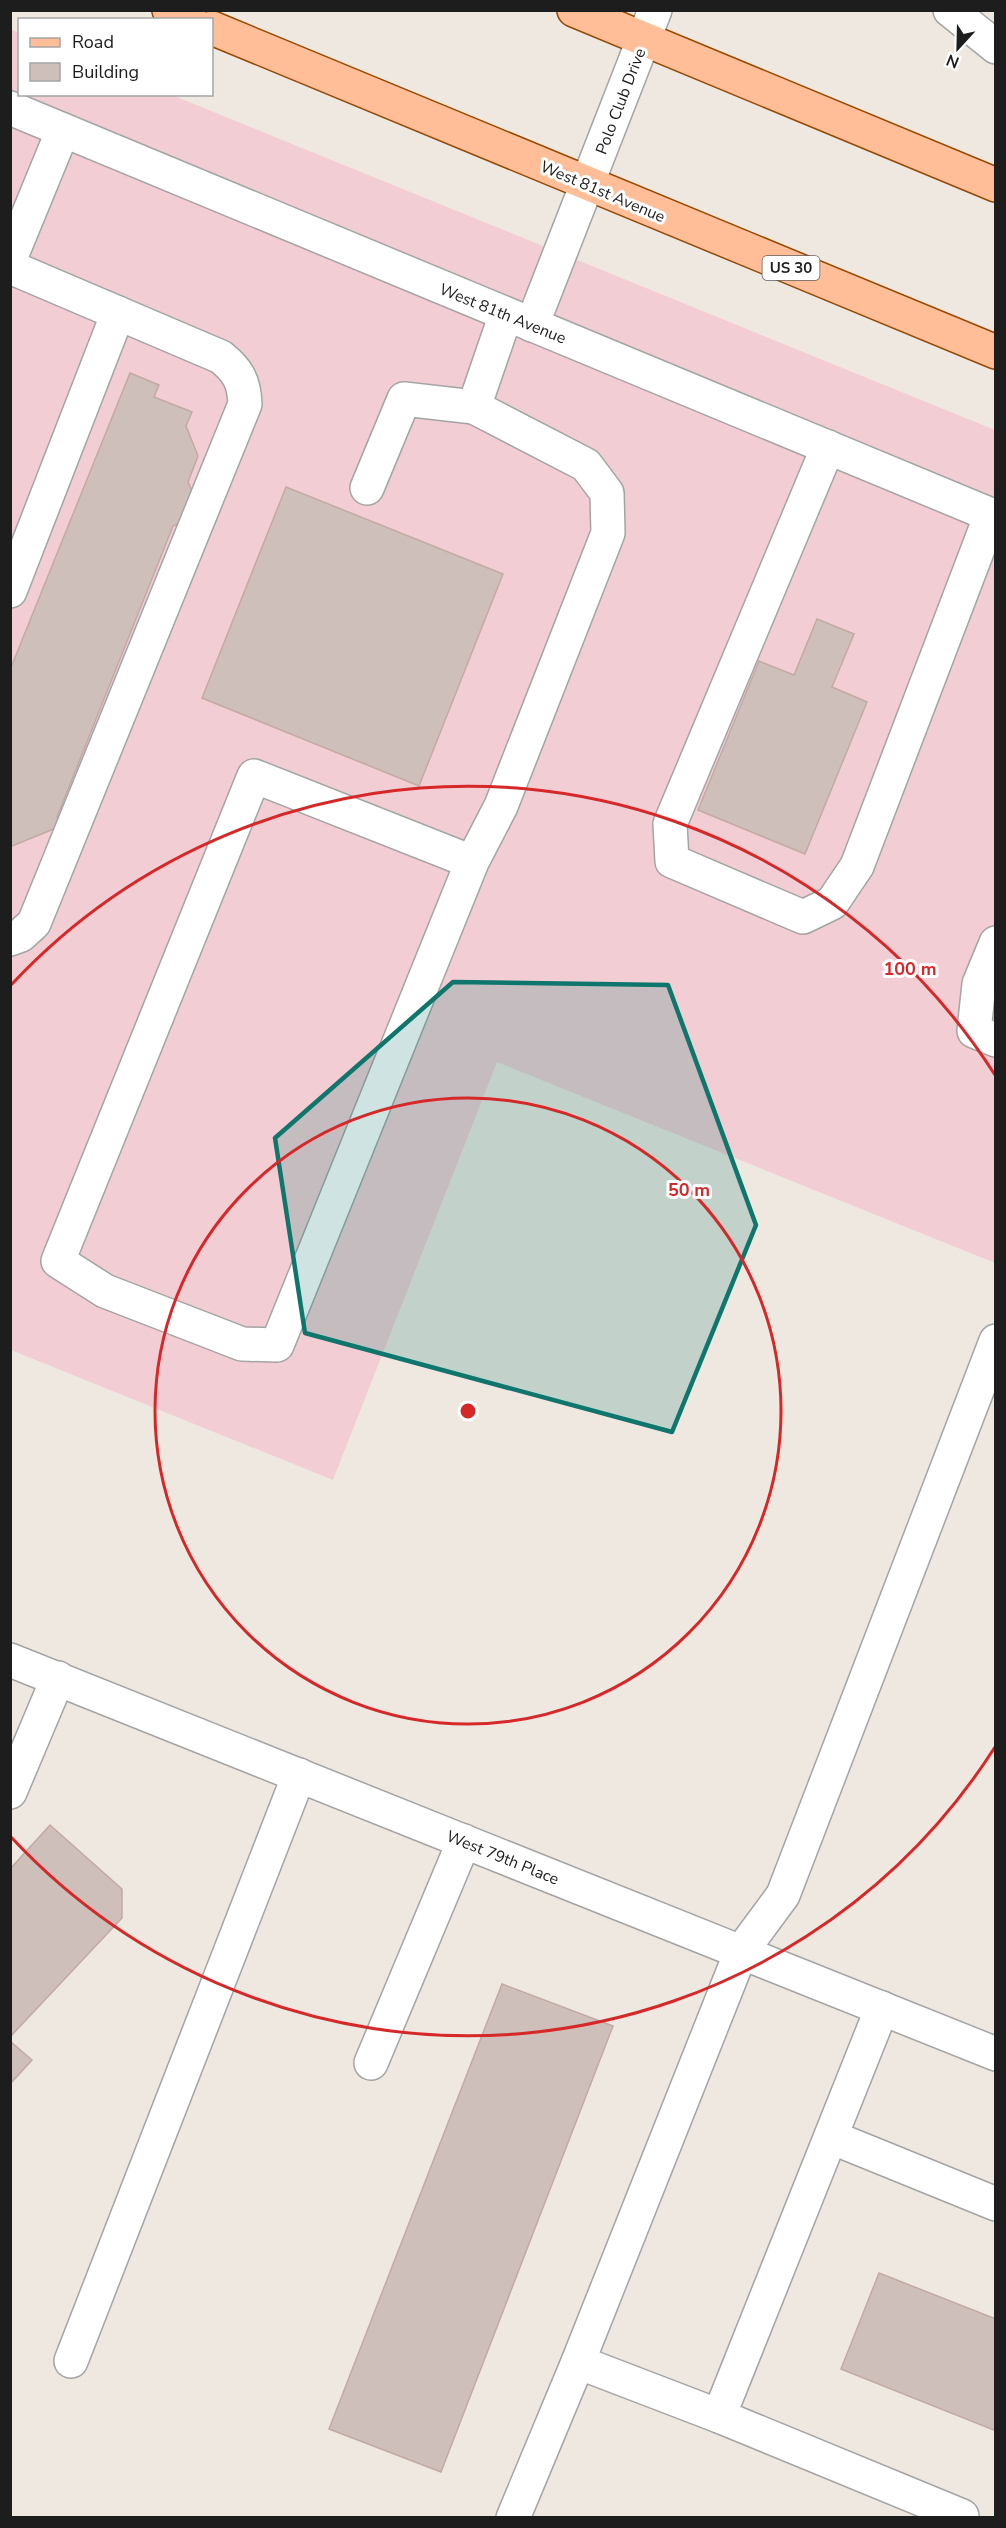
<svg xmlns="http://www.w3.org/2000/svg" width="1006" height="2528" font-family="'Nunito Sans',sans-serif">
<style>
.commercial{fill:#f2ced4}
.building{fill:#cfbfba;stroke:#c2aaa2;stroke-width:1.5}
.lines{fill:none;stroke-linecap:round;stroke-linejoin:round}
.minor-casing{stroke:#a4a4a4;stroke-width:36}
.major-casing{stroke:#964800;stroke-width:36}
.minor{stroke:#fff;stroke-width:33}
.major{stroke:#ffbe97;stroke-width:33}
.marked{fill:#0f766e;fill-opacity:0.2;stroke:#0f766e;stroke-width:4.5;stroke-linejoin:round}
.ring{fill:none;stroke:#d62828;stroke-width:3}
.labels{text-anchor:middle;stroke-width:6;stroke-linejoin:round;paint-order:stroke}
.shield{fill:#fff;stroke:#616161;stroke-width:1.5}
.shield-label{font-size:15px;font-weight:bold;fill:#1d1d1d}
.street-label{font-size:16px;fill:#1d1d1d;stroke:#fff}
.centre{fill:#d62828;stroke:#fff;stroke-width:3}
.ring-label{font-size:18px;text-anchor:middle;font-weight:bold;fill:#d62828;stroke:#fff;stroke-width:6;stroke-linejoin:round;paint-order:stroke}
</style>
<rect width="100%" height="100%" fill="#efe8e1"/>
<!-- commercial -->
<polygon class="commercial" points="10,29 19,33 20,94 172,95 995,430 995,1263 497,1062 333,1480 11,1350"/>
<!-- building -->
<g class="building">
<polygon points="130,373 159,385 154,397 192,412 186,426 198,456 188,482 193,493 181,523 173,526 57,817 61,826 10,847 10,670"/>
<polygon points="286,487 503,574 419,786 202,698"/>
<polygon points="817,619 854,634 832,687 867,702 805,854 698,810 759,661 794,675"/>
<polygon points="50,1825 122,1889 122,1918 10,2037 10,1869"/>
<polygon points="502,1984 613,2026 441,2472 329,2429"/>
<polygon points="10,2041 32,2060 10,2084"/>
<polygon points="879,2273 996,2319 996,2431 841,2369"/>
</g>
<g class="lines">
<!-- minor casing -->
<g class="minor-casing">
<g id="minor">
<polyline points="950,10 996,47"/>
<polyline points="10,108 996,517"/>
<polyline points="10,259 63,130"/>
<path d="M10,267L221,357C238,371 244,381 245,404L34,923L21,935L10,939"/>
<polyline points="532,325 655,10"/>
<polyline points="828,447 670,824 672,861 803,917 832,903 857,866 991,515"/>
<polyline points="367,488 404,399 474,407"/>
<polyline points="10,591 118,313"/>
<polyline points="472,862 277,1345 242,1344 105,1291 58,1261 254,776 472,862 501,806 608,533 607,493 586,465 474,407 506,314"/>
<polyline points="996,943 979,984 974,1031 996,1040"/>
<polyline points="10,1660 996,2054"/>
<polyline points="10,1792 58,1678"/>
<polyline points="371,2063 464,1841"/>
<polyline points="831,2137 996,2204"/>
<polyline points="71,2361 299,1775"/>
<polyline points="578,2362 719,2416 962,2516"/>
<polyline points="719,2416 882,2008"/>
<polyline points="513,2518 578,2362 741,1952 783,1895 996,1341"/>
</g>
</g>
<!-- major casing -->
<g class="major-casing">
<g id="major">
<polyline points="169,10 191,20"/>
<polyline points="574,10 996,185"/>
<polyline points="212,28 996,352"/>
</g>
</g>
<!-- minor -->
<use href="#minor" class="minor"/>
<!-- major -->
<use href="#major" class="major"/>
</g>
<!-- marked area -->
<path class="marked" d="M453,982L668,985L756,1225L672,1432L305,1333L275,1138Z"/>
<!-- distance rings -->
<g class="ring">
<circle cx="468" cy="1411" r="313"/>
<path d="M995 1747A625 625 0 0 1 11 1837M11 985A625 625 0 0 1 995 1075"/>
</g>
<g class="labels">
<!-- shield labels -->
<rect class="shield" x="762.5" y="256" width="57" height="24" rx="4.5"/>
<g class="shield-label">
<text x="791" y="273">US 30</text>
</g>
<!-- street labels -->
<g class="street-label">
<text transform="translate(620 101) rotate(-69)" y="6">Polo Club Drive</text>
<text transform="translate(603 191) rotate(23)" y="6">West 81st Avenue</text>
<text transform="translate(503 313) rotate(22)" y="6">West 81th Avenue</text>
<text transform="translate(503 1857) rotate(22)" y="6">West 79th Place</text>
</g>
</g>
<circle cx="468" cy="1411" r="9" class="centre"/>
<g class="ring-label">
<text x="910" y="975">100 m</text>
<text x="689" y="1196">50 m</text>
</g>
<!-- border -->
<rect width="1006" height="2528" fill="none" stroke="#1d1d1d" stroke-width="24"/>
<!-- legend -->
<rect x="18" y="18" width="195" height="78" fill="#ffffff" stroke="#a5a5a5" stroke-width="1.5"/>
<rect x="30" y="38" width="30" height="9" fill="#ffbe97" stroke="#a5a5a5" stroke-width="1.5"/>
<text x="72" y="48" font-size="18" fill="#1d1d1d">Road</text>
<rect x="30" y="63" width="30" height="18" fill="#cfbfba" stroke="#a5a5a5" stroke-width="1.5"/>
<text x="72" y="78" font-size="18" fill="#1d1d1d">Building</text>
<!-- north arrow -->
<g transform="translate(958 48) rotate(202)" stroke="#ffffff" stroke-width="4.5" paint-order="stroke">
<path d="M0-4.5L10 22L0 15L-10 22Z" fill="#1d1d1d"/>
<text y="-9" font-size="16" font-weight="bold" text-anchor="middle" fill="#1d1d1d">N</text>
</g>
</svg>
